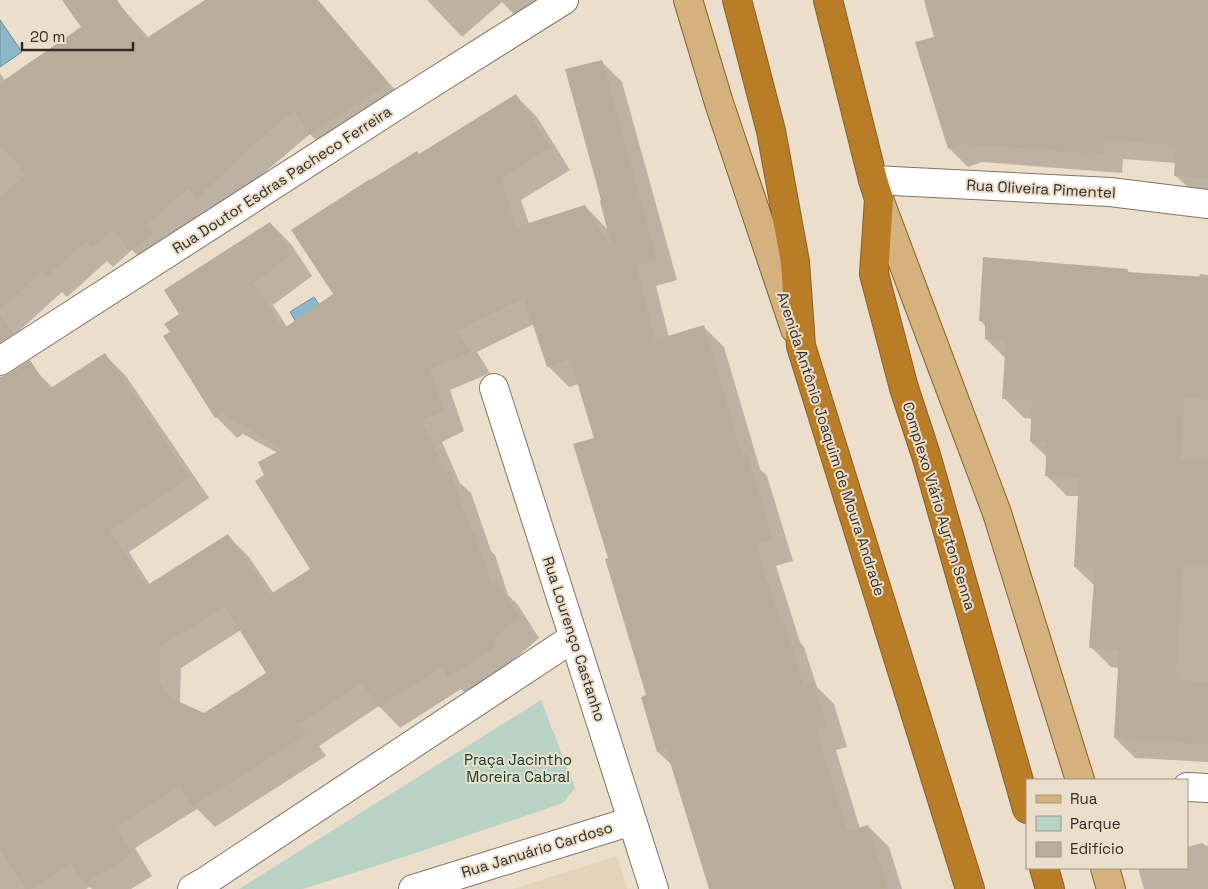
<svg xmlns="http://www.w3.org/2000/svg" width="1208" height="889" font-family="'Space Grotesk',sans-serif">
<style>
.built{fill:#e4d2b9}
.green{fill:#b8d3c6}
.water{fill:#8cb6ca;stroke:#708c98}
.shadow{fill:#0003;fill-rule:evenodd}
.building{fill:#b9ac9a;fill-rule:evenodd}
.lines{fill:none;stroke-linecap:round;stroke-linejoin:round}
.minor-casing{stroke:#817564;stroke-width:30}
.major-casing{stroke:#896026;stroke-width:30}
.highway-casing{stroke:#896026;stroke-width:30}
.minor{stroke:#fff;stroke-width:28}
.major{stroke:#d5b17d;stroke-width:28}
.highway{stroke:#b97d27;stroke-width:28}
.labels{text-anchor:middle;stroke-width:4;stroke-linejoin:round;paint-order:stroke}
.street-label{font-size:15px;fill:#302b24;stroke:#ebdecb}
.park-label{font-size:15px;fill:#0b4431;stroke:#ebdecb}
</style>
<rect width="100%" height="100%" fill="#ebdecb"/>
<!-- built -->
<polygon class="built" points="617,856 627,889 513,889"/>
<!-- green -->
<polygon class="green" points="541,700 575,788 563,803 416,853 303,889 239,889"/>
<!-- water -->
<g class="water">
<polygon points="0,20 22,52 0,67"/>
<polygon points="314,297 337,331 311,346 290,312"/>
</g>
<!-- shadow -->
<g class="shadow">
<polygon points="64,0 115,0 149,38 206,0 318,0 407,104 330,155 310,134 257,179 259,181 218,218 209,208 165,247 152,270 132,250 113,267 107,261 67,297 62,292 19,331 33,347 0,349 0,73 5,81 83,27"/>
<polygon points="427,0 557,0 520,21 502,2 462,37"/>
<polygon points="925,0 1208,0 1208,195 1195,194 1175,175 1176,163 1123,159 1122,173 982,162 968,167 949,148 935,38"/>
<path d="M601,61L622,82L677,280L656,286L669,337L703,326L724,347L760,469L767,476L793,561L776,566L800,642L804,647L817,687L834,704L847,747L836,750L860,829L868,826L889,847L902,889H710L673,766L658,752L642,698L648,696L610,558L595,438L579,384L569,387L548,366L534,324L477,352L490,373L450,390L464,431L442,442L460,483L471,493L491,551L495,555L508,595L518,605L539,638L470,697L461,689L400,728L379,706L319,746L326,756L215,827L197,809L135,848L152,876L131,889H92L90,887L86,889H0V395L37,372L53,388L105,355L126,376L209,498L129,552L150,585L228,536L249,557L274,594L311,569L266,476L278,453L243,434L237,438L216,417L171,332L181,314L270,223L291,244L312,276L273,305L287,327L334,295L420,155L516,96L537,117L570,170L521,200L529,224L585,206L609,231ZM241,630L268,673L204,714L180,703L181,668Z"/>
<polygon points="1127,270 1131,274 1199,278 1200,274 1208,275 1208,762 1135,758 1115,738 1119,668 1111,667 1091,647 1095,586 1075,567 1079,496 1067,496 1047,476 1048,458 1031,442 1033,419 1024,418 1004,398 1006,359 986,339 986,327 980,320"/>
<polygon points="1202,843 1206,846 1208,846 1208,889 1144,889 1138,868 1187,868 1187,847"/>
</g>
<!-- building -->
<g class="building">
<polygon points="62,0 117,0 145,39 205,0 317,0 388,83 309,135 294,110 238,158 239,160 197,198 188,188 146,226 154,236 130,250 112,230 92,248 86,242 46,277 41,272 0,310 0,198 26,174 0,145 0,83 81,27"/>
<polygon points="924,0 1208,0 1208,178 1174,176 1176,145 1104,140 1103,154 963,144 948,149 915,42 934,37"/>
<path d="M602,60L657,260L636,265L655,340L704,325L742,456L747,454L773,540L756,545L781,625L784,624L803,684L813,681L827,726L816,729L847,831L868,825L888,889H709L666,749L657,752L641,697L646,695L605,559L608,558L573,444L594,438L570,359L547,367L524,298L457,331L470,352L430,369L444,410L422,421L445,472L450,471L472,533H474L492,584L497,582L519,617L493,640L496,646L448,677L442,667L378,707L362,683L299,724L306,735L193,806L180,786L115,827L132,854L85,884L72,864L30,889H25L0,848V377L8,374L30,360L49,389L105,353L189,477L109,530L146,586L228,534L269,595L310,569L255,481L264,475L258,462L283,449L222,413L215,418L163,336L170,332L164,324L179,314L164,290L270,222L292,255L253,283L283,329L333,294L291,230L370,179V180L417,151L419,154L516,94L550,148L501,179L516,227L585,205L612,249L600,201L601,200L565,69ZM225,606L266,673L204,713L171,698L160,681V647Z"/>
<polygon points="983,257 1128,269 1127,272 1208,277 1208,400 1184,398 1181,459 1208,460 1208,566 1183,564 1176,674 1180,674 1179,680 1208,682 1208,744 1114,738 1119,649 1089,648 1095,568 1074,567 1079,478 1045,476 1047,443 1030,442 1032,400 1002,399 1006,340 985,339 985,322 979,321"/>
<polygon points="0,314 13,334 0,342"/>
</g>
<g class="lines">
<!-- minor casing -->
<g class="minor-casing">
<g id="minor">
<polyline points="873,180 1110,192 1208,204"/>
<polyline points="0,361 399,104 564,0"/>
<polyline points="494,388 654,889"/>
<polyline points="1187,787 1208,788"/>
<polyline points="192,889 206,881 573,638"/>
<polyline points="413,889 632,821"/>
</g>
</g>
<!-- major casing -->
<g class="major-casing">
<g id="major">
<polyline points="688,0 719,103 795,329"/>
<polyline points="879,199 997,513 1080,780"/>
<polyline points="1105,868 1111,889"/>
</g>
</g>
<!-- highway casing -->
<g class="highway-casing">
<g id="highway">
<polyline points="737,0 771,131 795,262 801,346 970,889"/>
<polyline points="828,0 873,180 879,199 874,274 904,388 926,455 1027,809"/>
<polyline points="1044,868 1050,889"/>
</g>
</g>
<!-- minor -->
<use href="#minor" class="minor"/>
<!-- major -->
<use href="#major" class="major"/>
<!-- highway -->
<use href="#highway" class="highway"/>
</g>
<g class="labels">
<!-- street labels -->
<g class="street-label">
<text transform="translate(282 180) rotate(-33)" y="5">Rua Doutor Esdras Pacheco Ferreira</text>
<text transform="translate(1041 189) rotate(3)" y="5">Rua Oliveira Pimentel</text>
<text transform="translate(831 444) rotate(72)" y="5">Avenida Antônio Joaquim de Moura Andrade</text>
<text transform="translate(939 506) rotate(73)" y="5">Complexo Viário Ayrton Senna</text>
<text transform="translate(574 639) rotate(72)" y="5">Rua Lourenço Castanho</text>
<text transform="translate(537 850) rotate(-17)" y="5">Rua Januário Cardoso</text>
</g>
<!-- park labels -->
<g class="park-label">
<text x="518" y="765">Praça Jacintho<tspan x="518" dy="17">Moreira Cabral</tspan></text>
</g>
</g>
<!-- legend -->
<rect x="1026" y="779" width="162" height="90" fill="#ebdecb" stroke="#a09688"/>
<rect x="1036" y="795" width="25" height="8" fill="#d5b17d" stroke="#a09688"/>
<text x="1070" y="804" font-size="15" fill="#302b24">Rua</text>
<rect x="1036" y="816" width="25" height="15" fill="#b8d3c6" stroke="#a09688"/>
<text x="1070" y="829" font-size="15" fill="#302b24">Parque</text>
<rect x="1036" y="842" width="25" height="15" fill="#b9ac9a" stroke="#a09688"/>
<text x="1070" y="854" font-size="15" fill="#302b24">Edifício</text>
<!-- scale -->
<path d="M22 42v8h111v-8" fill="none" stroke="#302b24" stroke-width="2.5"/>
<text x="30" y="42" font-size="15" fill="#302b24" stroke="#ebdecb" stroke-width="4" paint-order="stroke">20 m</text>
</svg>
